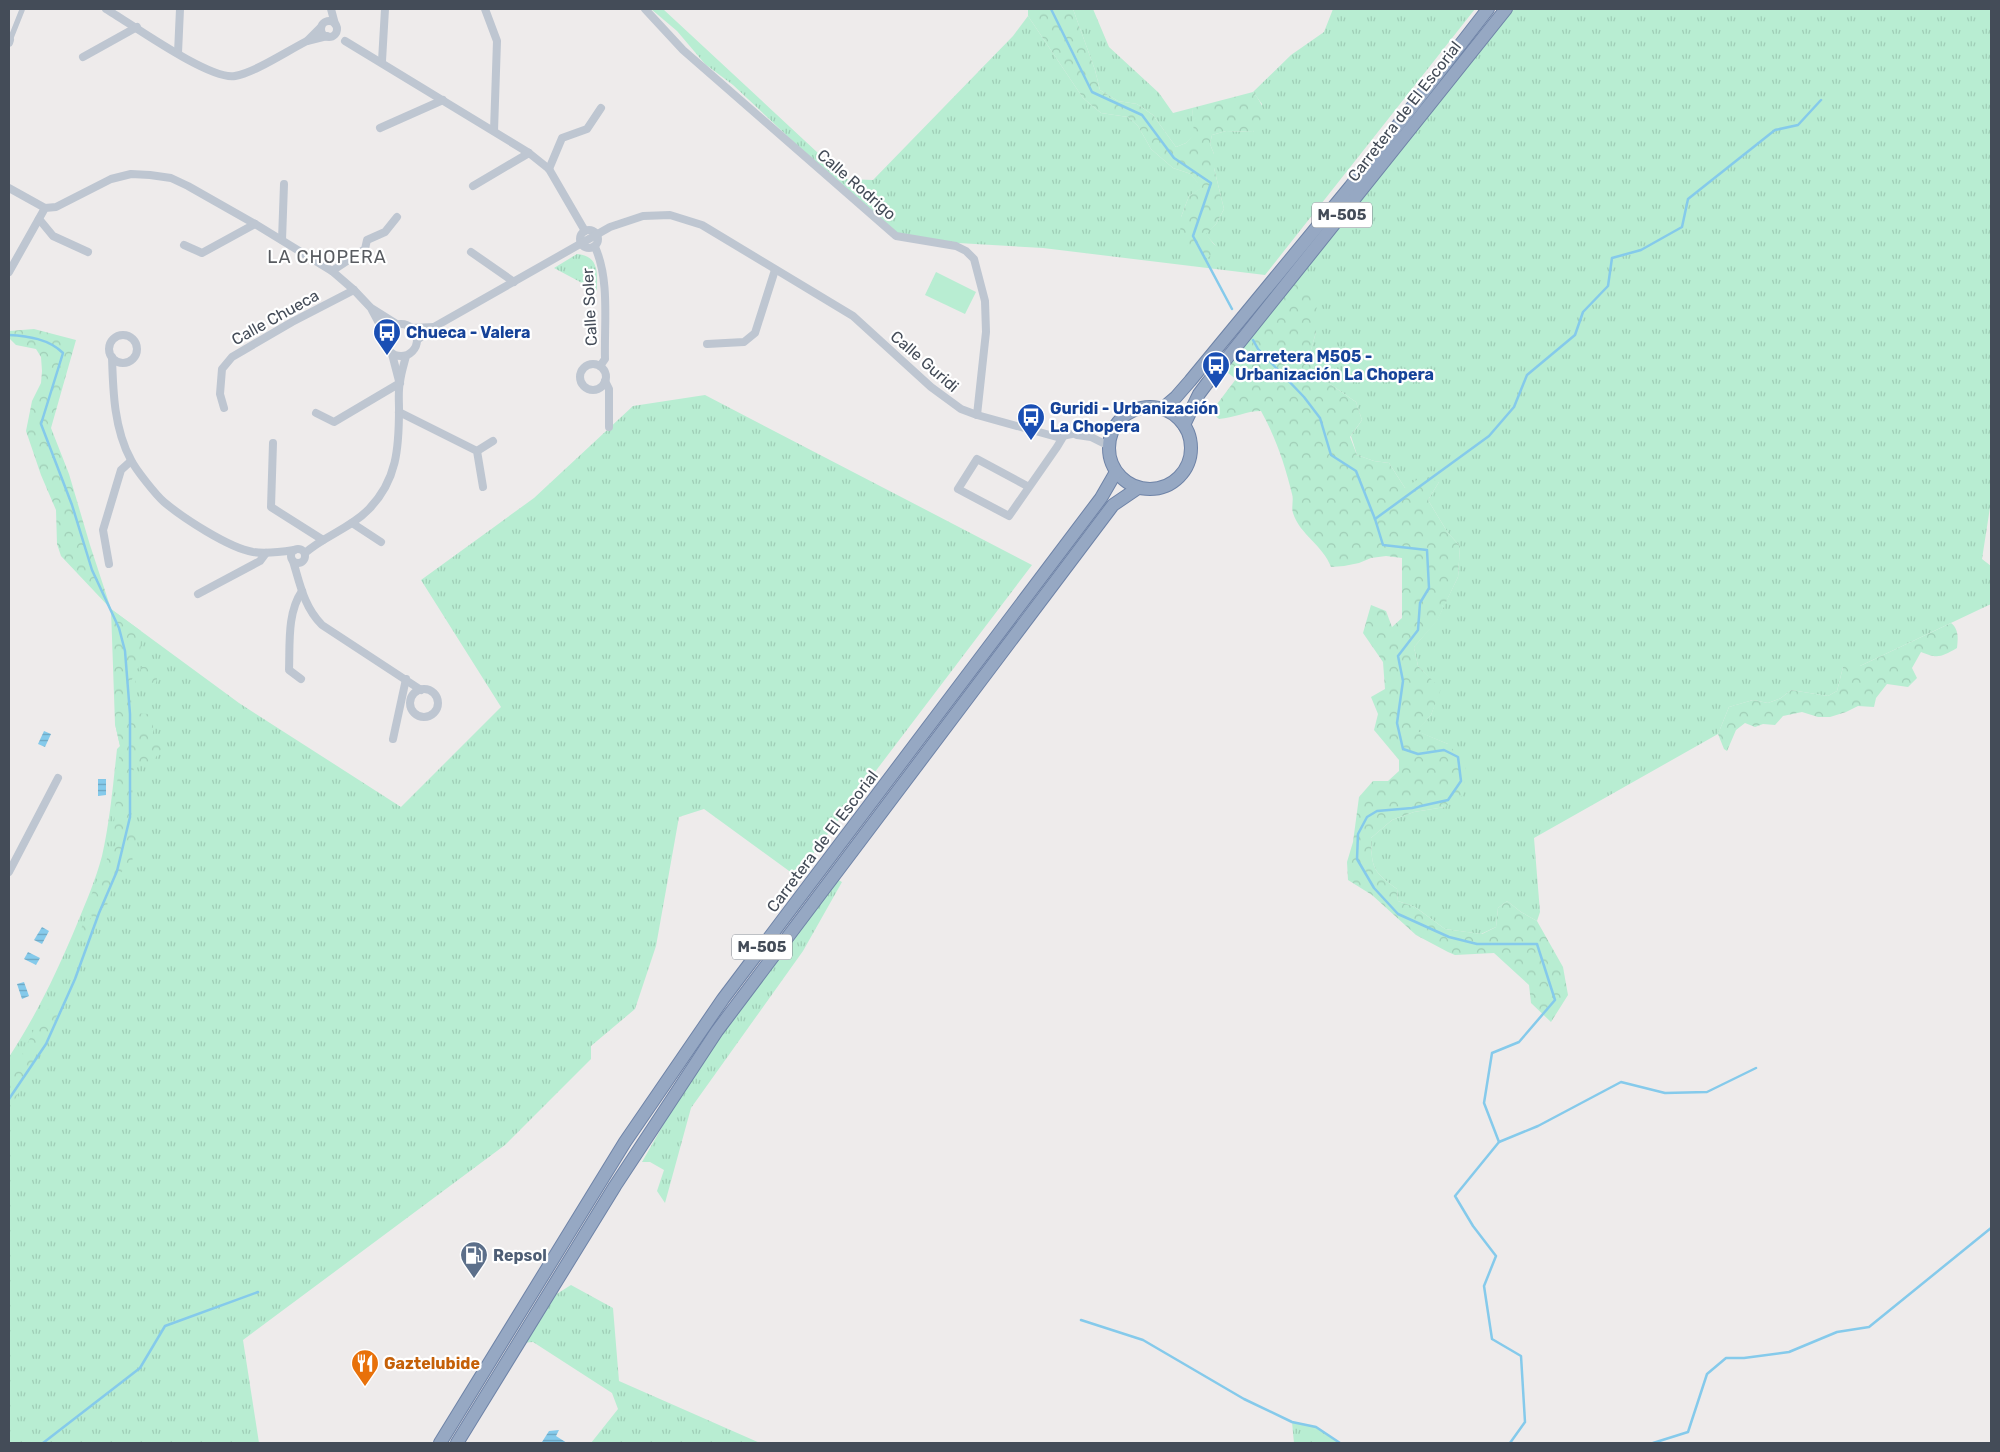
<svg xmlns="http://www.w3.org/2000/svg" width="2000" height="1452" font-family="Rubik,sans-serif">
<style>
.grass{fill:url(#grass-tufts)}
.forest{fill:url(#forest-crowns)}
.pitch{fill:#b8edd2}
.water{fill:url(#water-rules)}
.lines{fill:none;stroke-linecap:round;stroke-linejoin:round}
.stream{stroke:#85caeb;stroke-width:2.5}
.trunk-casing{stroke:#6e83a7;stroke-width:14}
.pedestrian{stroke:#bec6d1;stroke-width:5.5}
.minor{stroke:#bec6d1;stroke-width:8}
.trunk{stroke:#96a8c3;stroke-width:12}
.labels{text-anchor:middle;stroke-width:4.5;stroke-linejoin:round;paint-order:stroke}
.shield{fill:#fff;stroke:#7c828a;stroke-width:1}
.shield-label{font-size:15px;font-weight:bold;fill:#444c58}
.street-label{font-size:16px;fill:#444c58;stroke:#fff}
.transit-label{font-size:16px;font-weight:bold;fill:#164399;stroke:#fff;text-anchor:start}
.service-label{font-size:16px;font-weight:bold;fill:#4e5e75;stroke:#fff;text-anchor:start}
.food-label{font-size:16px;font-weight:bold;fill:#c56008;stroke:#fff;text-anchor:start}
.neighbourhood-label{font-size:18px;letter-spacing:1px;fill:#585b60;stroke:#fff}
</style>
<defs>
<pattern id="grass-tufts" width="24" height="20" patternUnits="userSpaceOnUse" patternTransform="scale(1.25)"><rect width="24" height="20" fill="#b8edd2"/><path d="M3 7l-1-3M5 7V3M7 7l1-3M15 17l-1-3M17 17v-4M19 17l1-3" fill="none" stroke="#9fcdb6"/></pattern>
<pattern id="forest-crowns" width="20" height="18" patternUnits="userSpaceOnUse" patternTransform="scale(1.25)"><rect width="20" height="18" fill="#b8edd2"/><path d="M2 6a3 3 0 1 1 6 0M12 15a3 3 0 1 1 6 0" fill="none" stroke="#9fcdb6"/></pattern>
<pattern id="water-rules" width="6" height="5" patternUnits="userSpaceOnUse" patternTransform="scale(1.25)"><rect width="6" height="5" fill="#85caeb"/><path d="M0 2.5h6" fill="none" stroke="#6ea6c1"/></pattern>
</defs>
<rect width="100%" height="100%" fill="#eeebeb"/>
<!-- grass -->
<g class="grass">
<polygon points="651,9 663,9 846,179 873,180 1013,36 1028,16 1083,98 1101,113 1128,117 1138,126 1151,149 1173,168 1191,174 1202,188 1189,196 1181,217 1216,246 1205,234 1216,224 1224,209 1214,168 1214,154 1210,144 1212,135 1226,131 1253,132 1262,104 1253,92 1291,55 1324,32 1333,9 1475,9 1265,275 1043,248 941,242 898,234 799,147 733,85 705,64 677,31"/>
<polygon points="1073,9 1093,9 1109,47 1159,93 1173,113 1192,108 1195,134 1186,143 1176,147 1153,115 1137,104 1118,101 1100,90 1095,70"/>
<path d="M1506,9H1991V501L1982,559L1991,566V604L1860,666L1843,667L1837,691L1828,696L1791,690L1781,698L1768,703L1753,700L1729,707L1718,734L1534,838L1540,912L1537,921L1521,912L1507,901L1498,908L1496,927L1481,934L1445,929L1415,907L1398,901L1397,889C1372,870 1372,869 1371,838L1392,820L1414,812L1445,807L1448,744L1416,731L1431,715L1440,689L1418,666L1414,647L1437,620L1458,577L1460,546L1448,533L1428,500L1439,482L1405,488L1389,463L1374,461L1357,455L1351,436L1362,420L1356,402L1317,375L1309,357L1316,332L1294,275Z"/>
<path d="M577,254C600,256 597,274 597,291L554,268Z"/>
<path d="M705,395L1032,565L796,876L704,809L679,817L656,946L635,1009L591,1046V1059L505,1145L243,1340L259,1443H9V1057C37,1014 57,972 77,924C86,902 96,879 102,856C110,821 113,785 117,749L120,746L115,724V653L111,609L239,703L401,807L501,707L421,580L534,498L633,406Z"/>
<polygon points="833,877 842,882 803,951 691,1108 665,1203 657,1191 664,1170 650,1162 642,1162 717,1031"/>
<polygon points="571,1285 613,1308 619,1381 760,1443 591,1443 618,1409 612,1393 533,1342 518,1343 555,1295"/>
<polygon points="1292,1422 1316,1427 1340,1443 1294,1443"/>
</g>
<!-- forest -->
<g class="forest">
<path d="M1028,9H1073L1095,70L1100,90L1118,101L1137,104L1153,115L1176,147L1186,143L1194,134L1192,108L1253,92C1267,109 1265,115 1253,132L1226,131L1212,135L1210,144L1214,154V168L1224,209L1216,224L1206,234L1219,251L1205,259L1195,258L1180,234L1181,217L1189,196L1201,188L1191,174L1173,168L1151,149L1138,126L1128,117L1101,113L1083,98L1028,16Z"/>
<path d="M1294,275L1317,292L1316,332L1309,357L1317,375L1356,402L1362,420L1350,437L1357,455L1374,461L1389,463L1405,488L1424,475L1439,482L1428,500L1448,533L1460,546L1458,577L1437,621L1414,647L1418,666L1441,689L1431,715L1417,731L1448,744L1466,764L1463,795L1445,807L1414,812L1392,820L1371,838C1372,869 1372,870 1397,889L1398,901L1415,907L1445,929L1482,934L1496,927L1498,908L1507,901L1521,912L1537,921L1563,967L1568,995L1551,1022L1531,1003L1529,985L1494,953L1455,955L1448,952L1416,935L1372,895L1348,880L1347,862L1353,842L1359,797L1373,781H1388L1399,771V760L1374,730L1378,714L1371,697L1385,689L1383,662L1363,633L1371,605L1386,611L1392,627L1402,618V558L1386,556L1371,558L1359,563L1344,566L1331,567C1323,545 1300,535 1293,513C1291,507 1294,500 1292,494C1285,465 1276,438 1261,411C1246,411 1234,418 1219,419L1211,412L1236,379L1220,367Z"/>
<path d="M34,329L76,340L51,428L69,474L90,545L111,609L141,631L140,664L130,683L132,713L149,714L153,718V734L162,748L150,766L134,761L131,822L136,827L140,835L134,843L132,864C112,873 109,901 103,921L97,924L86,939L82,940L79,933L83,924L92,917L88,904L97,880L105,873L107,858L116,847L114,824L120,746L115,724L111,609L61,556L57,544L56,510L41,475L26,431L32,401L41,383L42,371L41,357L36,349L16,345L9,338V331Z"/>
<path d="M1951,623C1959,629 1958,639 1957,648C1941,657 1938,659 1921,652L1912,668L1917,678L1908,687L1887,684L1876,698L1874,707L1858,706L1846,712L1830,717H1818L1802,712L1783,716L1775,725L1763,724L1755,727L1745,723L1736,730L1727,751L1724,749L1718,734L1729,707L1753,700L1768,703L1781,698L1791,690L1828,696L1837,691L1843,667L1850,663L1860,666Z"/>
<polygon points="142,667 153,667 158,674 155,687 144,685 141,688 136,687 135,681"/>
<polygon points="56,1000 62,1001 61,1007 45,1041 35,1057 14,1102 9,1105 9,1074 22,1055 39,1019"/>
</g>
<!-- pitch -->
<polygon class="pitch" points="936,272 976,292 965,314 925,295"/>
<!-- water -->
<g class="water">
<polygon points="44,731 51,734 45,747 38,744"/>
<polygon points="98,779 106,779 106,795 98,796"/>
<polygon points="42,927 49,931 42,944 34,940"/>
<polygon points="28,952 40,958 36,965 24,959"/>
<polygon points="24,982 29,996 22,999 17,984"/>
<polygon points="559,1430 556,1436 567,1443 542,1442 549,1431"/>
</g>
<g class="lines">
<!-- stream -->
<g class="stream">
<polyline points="1051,9 1092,92 1142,115 1174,158 1211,183 1193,236 1232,309"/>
<path d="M9,335C28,336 49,339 63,353L41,424L72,505L92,570L119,628L125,651L130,714V817L117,871L99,913L75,979L46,1044L9,1099"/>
<polyline points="1253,340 1258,349 1304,397 1320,418 1331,455 1356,471 1375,519 1383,545 1427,550 1429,588 1420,603 1418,630 1398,656 1403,681 1397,723 1403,749 1418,754 1444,750 1458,757 1461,781 1448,800 1412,808 1377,811 1367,817 1358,834 1357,859 1374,888 1398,914 1449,937 1477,944 1537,944 1555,1000 1519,1042 1492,1053 1484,1103 1499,1142 1455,1196 1473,1226 1496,1256 1484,1286 1492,1339 1521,1356 1525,1422 1510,1443"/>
<polyline points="1375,519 1489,436 1514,407 1527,375 1575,335 1583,312 1608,286 1612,258 1641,250 1682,227 1688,199 1775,130 1798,125 1821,100"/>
<polyline points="1499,1142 1538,1126 1621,1082 1665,1093 1707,1092 1756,1068"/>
<polyline points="1081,1320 1143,1340 1244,1399 1292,1422 1316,1427 1340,1443"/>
<polyline points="43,1443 140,1368 165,1326 258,1292"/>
<polyline points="1653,1443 1688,1432 1707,1374 1726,1358 1744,1358 1789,1352 1837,1332 1869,1327 1991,1228"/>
</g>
<!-- trunk casing -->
<g class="trunk-casing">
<g id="trunk">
<circle cx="1150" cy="448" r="41"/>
<polyline points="1162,409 1176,397 1190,381 1350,187 1488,9"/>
<polyline points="1184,425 1199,394 1208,382 1506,9"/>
<polyline points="440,1443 625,1142 723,999 1101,498 1116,472"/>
<polyline points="457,1443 615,1186 717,1031 1113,505 1138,488"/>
</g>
</g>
<!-- pedestrian -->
<polyline class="pedestrian" points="10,40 22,10"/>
<!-- minor -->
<g class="minor">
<path d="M106,9C130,23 210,81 235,76C256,72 287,51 307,41"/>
<polyline points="331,9 335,24"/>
<polyline points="485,9 497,41 494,131"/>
<polyline points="645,9 683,50 896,236 956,246 966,251 974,259 985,301 986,332 977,415"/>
<circle cx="329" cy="29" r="8"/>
<polyline points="321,27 307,41 327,36"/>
<polyline points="345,41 529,153 549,169 585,231"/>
<polyline points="9,43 10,40"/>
<polyline points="178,53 180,9"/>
<polyline points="83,57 137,27"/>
<polyline points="382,61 385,9"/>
<polyline points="380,128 443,100"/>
<polyline points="549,169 562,138 587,129 601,108"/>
<polyline points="473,186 529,153"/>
<polyline points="9,188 45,208"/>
<polyline points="39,219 53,236 88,252"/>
<circle cx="589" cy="239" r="9"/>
<polyline points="282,240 284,184"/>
<polyline points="184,245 202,253 255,224"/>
<path d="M595,247C610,280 604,323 605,359L600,366"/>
<polyline points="471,252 514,282"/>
<polyline points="332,271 365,249 367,240 385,232 397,217"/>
<polyline points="9,272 45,208 56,207 111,179 131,174 150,175 171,178 188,186 255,224 332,271 354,290 371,308 398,325"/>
<polyline points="372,310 386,336"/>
<circle cx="401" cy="340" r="16"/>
<polyline points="411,328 434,327"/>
<circle cx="123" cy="349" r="14"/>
<polyline points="417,340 434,327 610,227 643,216 670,215 702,225 853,316 931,387 961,409 977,415 1057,437 1116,425"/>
<polyline points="707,344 744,342 755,333 775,270"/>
<polyline points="392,354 399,381"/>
<path d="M112,357C113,391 114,429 131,460C136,470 156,495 164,502C183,518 229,548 253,552C267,554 281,552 294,550"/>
<circle cx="593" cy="377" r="13"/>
<polyline points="605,381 609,389 609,427"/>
<polyline points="224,408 220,394 222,369 232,357 292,322 354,290"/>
<polyline points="399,412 477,451 483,487"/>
<polyline points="316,413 334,422 400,383"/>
<polyline points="1077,435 1091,437 1109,446"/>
<polyline points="273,443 271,507 323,540"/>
<polyline points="477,451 493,441"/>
<polyline points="1029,487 977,459 958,489 1009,516 1057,447 1063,437"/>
<polyline points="352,523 381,542"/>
<circle cx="298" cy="556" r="7"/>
<path d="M305,553C324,536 351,528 369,509C397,480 399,448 399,409C399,400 398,391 400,382C401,373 404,364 406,356"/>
<path d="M293,561C300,584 304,607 322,625L421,690"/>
<polyline points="109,564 103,530 121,470 131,461"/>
<polyline points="198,594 260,561 266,553"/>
<path d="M301,679L289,670C290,644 287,613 302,591"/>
<circle cx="424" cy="703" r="14"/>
<polyline points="393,739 406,679"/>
<polyline points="9,872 58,778"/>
</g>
<!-- trunk -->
<use href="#trunk" class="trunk"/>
</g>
<!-- icons -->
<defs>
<g id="bus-pin" transform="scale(1.4375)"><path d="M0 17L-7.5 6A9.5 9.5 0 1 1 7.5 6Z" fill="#1a4fb4" stroke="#fff"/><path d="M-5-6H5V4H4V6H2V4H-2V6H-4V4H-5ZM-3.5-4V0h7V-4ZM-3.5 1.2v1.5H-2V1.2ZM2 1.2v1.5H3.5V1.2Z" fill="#fff"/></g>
<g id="fuel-pin" transform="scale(1.4375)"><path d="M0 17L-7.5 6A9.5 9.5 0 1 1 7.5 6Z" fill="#5c6f8a" stroke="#fff"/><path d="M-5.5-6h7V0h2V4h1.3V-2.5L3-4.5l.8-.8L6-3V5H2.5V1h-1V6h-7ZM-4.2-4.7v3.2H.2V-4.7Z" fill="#fff"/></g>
<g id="restaurant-pin" transform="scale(1.4375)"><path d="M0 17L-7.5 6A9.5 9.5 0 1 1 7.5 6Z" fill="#e8710a" stroke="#fff"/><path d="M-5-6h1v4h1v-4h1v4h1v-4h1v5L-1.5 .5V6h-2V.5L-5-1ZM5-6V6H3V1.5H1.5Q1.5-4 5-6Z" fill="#fff"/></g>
</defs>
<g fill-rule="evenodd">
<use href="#bus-pin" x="387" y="332"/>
<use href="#bus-pin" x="1216" y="365"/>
<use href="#bus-pin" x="1031" y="417"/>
<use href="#fuel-pin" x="474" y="1255"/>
<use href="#restaurant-pin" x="365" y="1363"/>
</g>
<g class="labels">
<!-- shield labels -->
<g class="shield">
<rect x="1312" y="202.5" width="60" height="25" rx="4"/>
<rect x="732" y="934.5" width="60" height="25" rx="4"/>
</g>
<g class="shield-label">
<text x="1342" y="220">M-505</text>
<text x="762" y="952">M-505</text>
</g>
<!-- street labels -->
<g class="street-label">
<text transform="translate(1404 111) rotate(-52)" y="6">Carretera de El Escorial</text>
<text transform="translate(857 184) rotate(41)" y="6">Calle Rodrigo</text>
<text transform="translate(589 307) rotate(-93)" y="6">Calle Soler</text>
<text transform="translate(275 317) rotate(-29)" y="6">Calle Chueca</text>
<text transform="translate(925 361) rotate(41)" y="6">Calle Guridi</text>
<text transform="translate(822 841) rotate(-53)" y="6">Carretera de El Escorial</text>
</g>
<!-- transit labels -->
<g class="transit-label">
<text x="406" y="338">Chueca - Valera</text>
<text x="1235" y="362">Carretera M505 -<tspan x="1235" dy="18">Urbanización La Chopera</tspan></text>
<text x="1050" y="414">Guridi - Urbanización<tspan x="1050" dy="18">La Chopera</tspan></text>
</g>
<!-- service labels -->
<g class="service-label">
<text x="493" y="1261">Repsol</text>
</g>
<!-- food labels -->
<g class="food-label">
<text x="384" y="1369">Gaztelubide</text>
</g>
<!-- neighbourhood labels -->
<g class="neighbourhood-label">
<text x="327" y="263">LA CHOPERA</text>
</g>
</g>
<!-- border -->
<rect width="2000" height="1452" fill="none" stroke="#444c58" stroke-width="20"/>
</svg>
